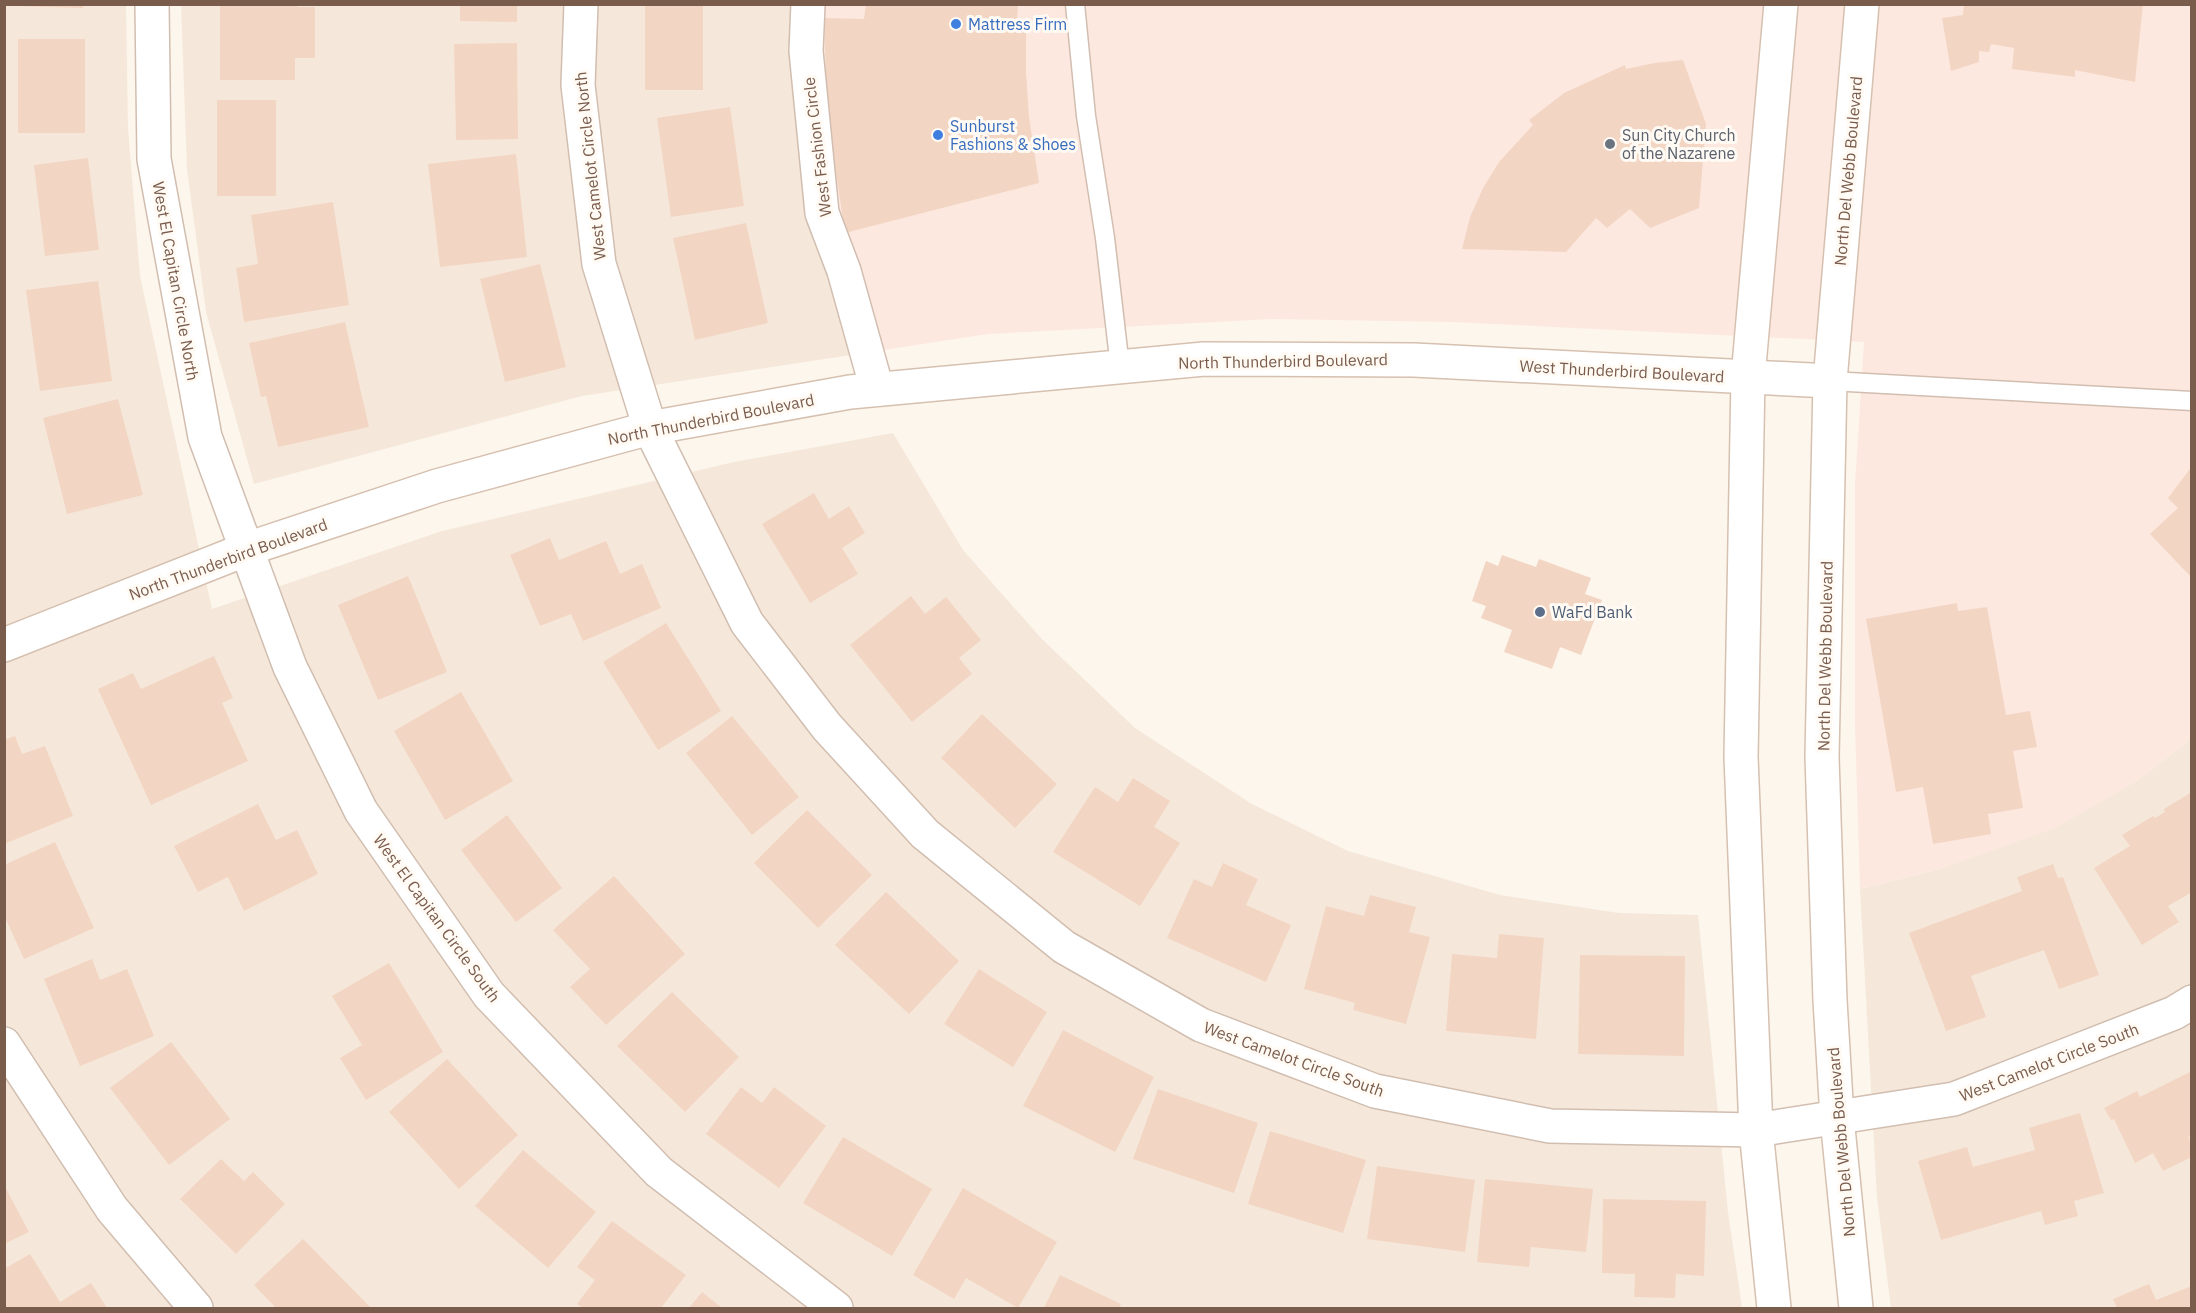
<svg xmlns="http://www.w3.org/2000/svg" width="2196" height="1313" font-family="'IBM Plex Sans',sans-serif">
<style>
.residential{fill:#f5e8da}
.commercial{fill:#fde8e0}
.building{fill:#f3d5c3}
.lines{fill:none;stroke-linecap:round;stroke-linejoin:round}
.lane-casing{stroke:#d1beb0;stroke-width:21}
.street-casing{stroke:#d1beb0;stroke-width:36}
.secondary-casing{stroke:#d6c0b0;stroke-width:36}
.lane{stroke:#fff;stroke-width:18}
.street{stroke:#fff;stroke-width:33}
.secondary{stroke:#fff;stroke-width:33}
.shop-dot{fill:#3f7fe0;stroke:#fffaf3;stroke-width:2}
.worship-dot{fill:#6b7280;stroke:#fffaf3;stroke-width:2}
.service-dot{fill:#5c6f8a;stroke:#fffaf3;stroke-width:2}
.labels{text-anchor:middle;stroke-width:6;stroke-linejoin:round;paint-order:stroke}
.shop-label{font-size:16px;fill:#366cbe;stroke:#fffaf3;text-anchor:start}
.worship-label{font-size:16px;fill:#5b616d;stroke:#fffaf3;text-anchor:start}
.street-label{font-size:16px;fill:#7a5c4d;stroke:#fffaf3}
.service-label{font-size:16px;fill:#4e5e75;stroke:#fffaf3;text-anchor:start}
</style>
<rect width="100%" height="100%" fill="#fdf6ec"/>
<!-- residential -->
<g class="residential">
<polygon points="5,5 126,5 128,128 140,276 212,609 442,531 734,462 893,433 963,550 1042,639 1135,728 1252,804 1348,851 1500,895 1619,913 1698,915 1728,1212 1742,1308 5,1308"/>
<polygon points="181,5 797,5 851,355 582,396 254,484 206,312 187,169"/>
<polygon points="2191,739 2191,1308 1891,1308 1877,1197 1860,889 1943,868 2135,782"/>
</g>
<!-- commercial -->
<polygon class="commercial" points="797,4 2191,5 2191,739 2135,782 2055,828 1943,868 1860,889 1855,726 1855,484 1864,342 1452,322 1274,319 988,334 851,355"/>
<!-- building -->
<g class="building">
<polygon points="13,4 84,4 83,8 13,6"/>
<polygon points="220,4 297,4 297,7 315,7 315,58 295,58 295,80 220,80"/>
<polygon points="460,4 517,4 517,22 460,21"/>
<rect x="645" y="4" width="58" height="86"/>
<polygon points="866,4 1018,4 1017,22 1026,23 1026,72 1029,117 1039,183 845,233 833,153 826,80 824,18 864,19"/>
<polygon points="1964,4 2143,4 2135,82 2075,70 2075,77 2012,69 2014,48 1991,44 1989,52 1979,51 1979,62 1951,71 1942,18 1963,15"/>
<rect x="18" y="39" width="67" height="94"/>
<polygon points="517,43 518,139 456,140 454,44"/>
<polygon points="1683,60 1706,124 1699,208 1650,228 1630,209 1607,228 1596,218 1566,252 1462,249 1470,217 1483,188 1499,162 1533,125 1529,120 1564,93 1625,65 1626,69 1654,63"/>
<rect x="217" y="100" width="59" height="96"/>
<polygon points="730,107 744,206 671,217 657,118"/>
<polygon points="516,154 527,257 440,267 428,164"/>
<polygon points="88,158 99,250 45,256 34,165"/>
<polygon points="333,202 349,305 244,322 236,268 258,264 251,215"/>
<polygon points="746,223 768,323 695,340 673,238"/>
<polygon points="540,264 566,367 505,382 480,279"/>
<polygon points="98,281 112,381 40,391 26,290"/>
<polygon points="345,322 369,427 278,447 266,396 261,397 249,343"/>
<polygon points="118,399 143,495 67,514 43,418"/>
<polygon points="2190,469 2192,471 2192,578 2150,534 2178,508 2168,498"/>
<polygon points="814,493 829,519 849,506 865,533 842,548 858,574 810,603 762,524"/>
<polygon points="550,538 559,560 606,541 620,574 642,564 661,608 583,641 571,614 540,626 510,555"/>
<polygon points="1502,555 1536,567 1539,559 1591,578 1585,594 1602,600 1581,655 1560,647 1552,669 1504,652 1512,630 1481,618 1486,606 1472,601 1486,561 1498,566"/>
<polygon points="408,576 447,672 378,700 338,605"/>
<polygon points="911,596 925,614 946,597 981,640 959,658 972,674 912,722 850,645"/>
<polygon points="1957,603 1958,611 1987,607 2006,715 2030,711 2037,747 2013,751 2023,808 1988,814 1991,834 1933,844 1923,787 1896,792 1866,619"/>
<polygon points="666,623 721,711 658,750 603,662"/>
<polygon points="214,656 233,698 222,703 248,761 151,805 98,689 133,673 141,689"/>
<polygon points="461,692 513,781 445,820 394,731"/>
<polygon points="982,714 1057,784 1015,828 941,758"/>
<polygon points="732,716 799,797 752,835 686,753"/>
<polygon points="15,736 22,754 45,746 73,816 4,844 4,740"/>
<polygon points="1133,778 1170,801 1154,827 1180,843 1140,906 1053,852 1095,787 1118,802"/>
<polygon points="2192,792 2192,892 2168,906 2179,922 2142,945 2094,868 2130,846 2122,835 2153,816 2155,818 2165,812 2164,809"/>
<polygon points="258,804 276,840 297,830 318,874 244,911 228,877 198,892 174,846"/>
<polygon points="807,810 872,875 818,928 754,863"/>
<polygon points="507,815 562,888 516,922 461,850"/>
<polygon points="55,842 94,928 24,959 4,915 4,865"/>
<polygon points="1223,863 1258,879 1246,905 1291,925 1266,982 1167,938 1194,879 1212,887"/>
<polygon points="2053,864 2058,878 2063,877 2099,975 2059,989 2044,950 1971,976 1986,1017 1946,1031 1909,933 2022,891 2017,877"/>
<polygon points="614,876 685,954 606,1025 570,987 590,969 553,930"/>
<polygon points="886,892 959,961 909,1014 835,945"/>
<polygon points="1370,895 1416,907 1409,932 1430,937 1406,1024 1353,1010 1355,1003 1304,989 1326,906 1364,916"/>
<polygon points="1499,934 1544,938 1536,1039 1446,1031 1452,954 1497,958"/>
<polygon points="1580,955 1685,956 1684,1056 1578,1054"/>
<polygon points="92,959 100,980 127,969 154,1036 80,1066 44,979"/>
<polygon points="389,963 443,1052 366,1100 340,1058 362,1045 332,996"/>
<polygon points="979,969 1047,1012 1013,1067 944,1024"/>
<polygon points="672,992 739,1057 685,1112 617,1046"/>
<polygon points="1063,1030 1154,1077 1115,1152 1023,1106"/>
<polygon points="171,1042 230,1119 169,1165 110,1088"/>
<polygon points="447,1059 518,1135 459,1189 389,1112"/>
<polygon points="2192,1071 2192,1135 2188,1137 2192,1144 2192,1157 2163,1171 2153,1153 2135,1163 2114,1119 2111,1120 2104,1108 2137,1091 2140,1097"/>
<polygon points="741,1087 762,1103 774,1087 826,1126 779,1188 706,1134"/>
<polygon points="1158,1089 1258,1123 1234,1193 1133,1159"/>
<polygon points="2080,1113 2104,1193 2074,1201 2078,1216 2045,1225 2041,1211 1941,1240 1918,1161 1967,1147 1973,1167 2035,1150 2029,1128"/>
<polygon points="1270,1131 1366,1160 1343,1233 1248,1204"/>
<polygon points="843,1137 932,1189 892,1256 803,1203"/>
<polygon points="523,1150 596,1212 548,1268 475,1206"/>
<polygon points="221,1159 244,1181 253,1172 285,1204 236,1254 180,1199"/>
<polygon points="1377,1166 1475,1180 1465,1252 1367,1239"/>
<polygon points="1485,1179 1593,1189 1586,1252 1531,1247 1529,1267 1477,1262"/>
<polygon points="4,1185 29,1232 4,1244"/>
<polygon points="963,1188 1057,1242 1018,1308 966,1278 954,1299 913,1275"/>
<polygon points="1603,1199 1706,1201 1704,1276 1676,1274 1675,1298 1634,1297 1635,1274 1602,1273"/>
<polygon points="612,1221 686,1275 661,1308 583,1308 577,1304 595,1280 577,1267"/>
<polygon points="303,1239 371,1308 276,1308 254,1285"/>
<polygon points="30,1254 60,1302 91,1283 107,1308 4,1308 4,1269"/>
<polygon points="1060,1275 1121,1304 1119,1308 1044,1308"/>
<polygon points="2149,1284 2156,1300 2192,1286 2192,1308 2117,1308 2113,1299"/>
<polygon points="702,1292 722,1308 689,1308"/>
</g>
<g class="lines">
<!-- lane casing -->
<g class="lane-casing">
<g id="lane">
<polyline points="1075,4 1086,116 1105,238 1120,367"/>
<polyline points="1830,381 2192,401"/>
</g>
</g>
<!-- street casing -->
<g class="street-casing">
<g id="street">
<polyline points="152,4 154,159 205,437 290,667 361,811 489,995 659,1172 836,1308"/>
<polyline points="581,4 578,85 599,264 650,428 747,623 827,727 925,834 1064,947 1201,1025 1375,1091 1550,1126 1756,1130 1954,1099 2174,1013 2192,1002"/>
<polyline points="808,4 806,51 822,213 844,271 877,389"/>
<polyline points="4,1044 112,1209 196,1308"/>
</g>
</g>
<!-- secondary casing -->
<g class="secondary-casing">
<g id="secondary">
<polyline points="4,645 247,549 437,486 650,428 850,392 1204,359 1414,360 1830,381"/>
<polyline points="1774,1308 1756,1130 1741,757 1748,377 1781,4"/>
<polyline points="1856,1308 1837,1118 1830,1000 1822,757 1830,381 1862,4"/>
</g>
</g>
<!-- lane -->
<use href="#lane" class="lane"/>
<!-- street -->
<use href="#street" class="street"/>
<!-- secondary -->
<use href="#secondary" class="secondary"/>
</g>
<!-- markers -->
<g class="shop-dot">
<circle cx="956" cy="24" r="6"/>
<circle cx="938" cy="135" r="6"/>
</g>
<circle class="worship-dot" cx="1610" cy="144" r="6"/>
<circle class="service-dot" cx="1540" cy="612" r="6"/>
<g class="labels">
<!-- shop labels -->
<g class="shop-label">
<text x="968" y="30">Mattress Firm</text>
<text x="950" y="132">Sunburst<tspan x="950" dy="18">Fashions &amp; Shoes</tspan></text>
</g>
<!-- worship labels -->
<g class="worship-label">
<text x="1622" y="141">Sun City Church<tspan x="1622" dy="18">of the Nazarene</tspan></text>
</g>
<!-- street labels -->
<g class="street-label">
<text transform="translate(817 147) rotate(-97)" y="6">West Fashion Circle</text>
<text transform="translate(590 166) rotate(-96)" y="6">West Camelot Circle North</text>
<text transform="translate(1848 171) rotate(-85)" y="6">North Del Webb Boulevard</text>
<text transform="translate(176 281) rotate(80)" y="6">West El Capitan Circle North</text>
<text transform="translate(1283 361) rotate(-1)" y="6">North Thunderbird Boulevard</text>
<text transform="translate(1622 371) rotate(3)" y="6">West Thunderbird Boulevard</text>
<text transform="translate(711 419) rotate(-11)" y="6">North Thunderbird Boulevard</text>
<text transform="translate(228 559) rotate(-20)" y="6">North Thunderbird Boulevard</text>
<text transform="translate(1825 656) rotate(-89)" y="6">North Del Webb Boulevard</text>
<text transform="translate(437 918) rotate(54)" y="6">West El Capitan Circle South</text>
<text transform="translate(1294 1059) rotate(20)" y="6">West Camelot Circle South</text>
<text transform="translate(2049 1062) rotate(-21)" y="6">West Camelot Circle South</text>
<text transform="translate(1841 1142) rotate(-95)" y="6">North Del Webb Boulevard</text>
</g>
<!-- service labels -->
<g class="service-label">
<text x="1552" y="618">WaFd Bank</text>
</g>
</g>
<!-- border -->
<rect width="2196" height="1313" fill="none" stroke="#7a5c4d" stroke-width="12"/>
</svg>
